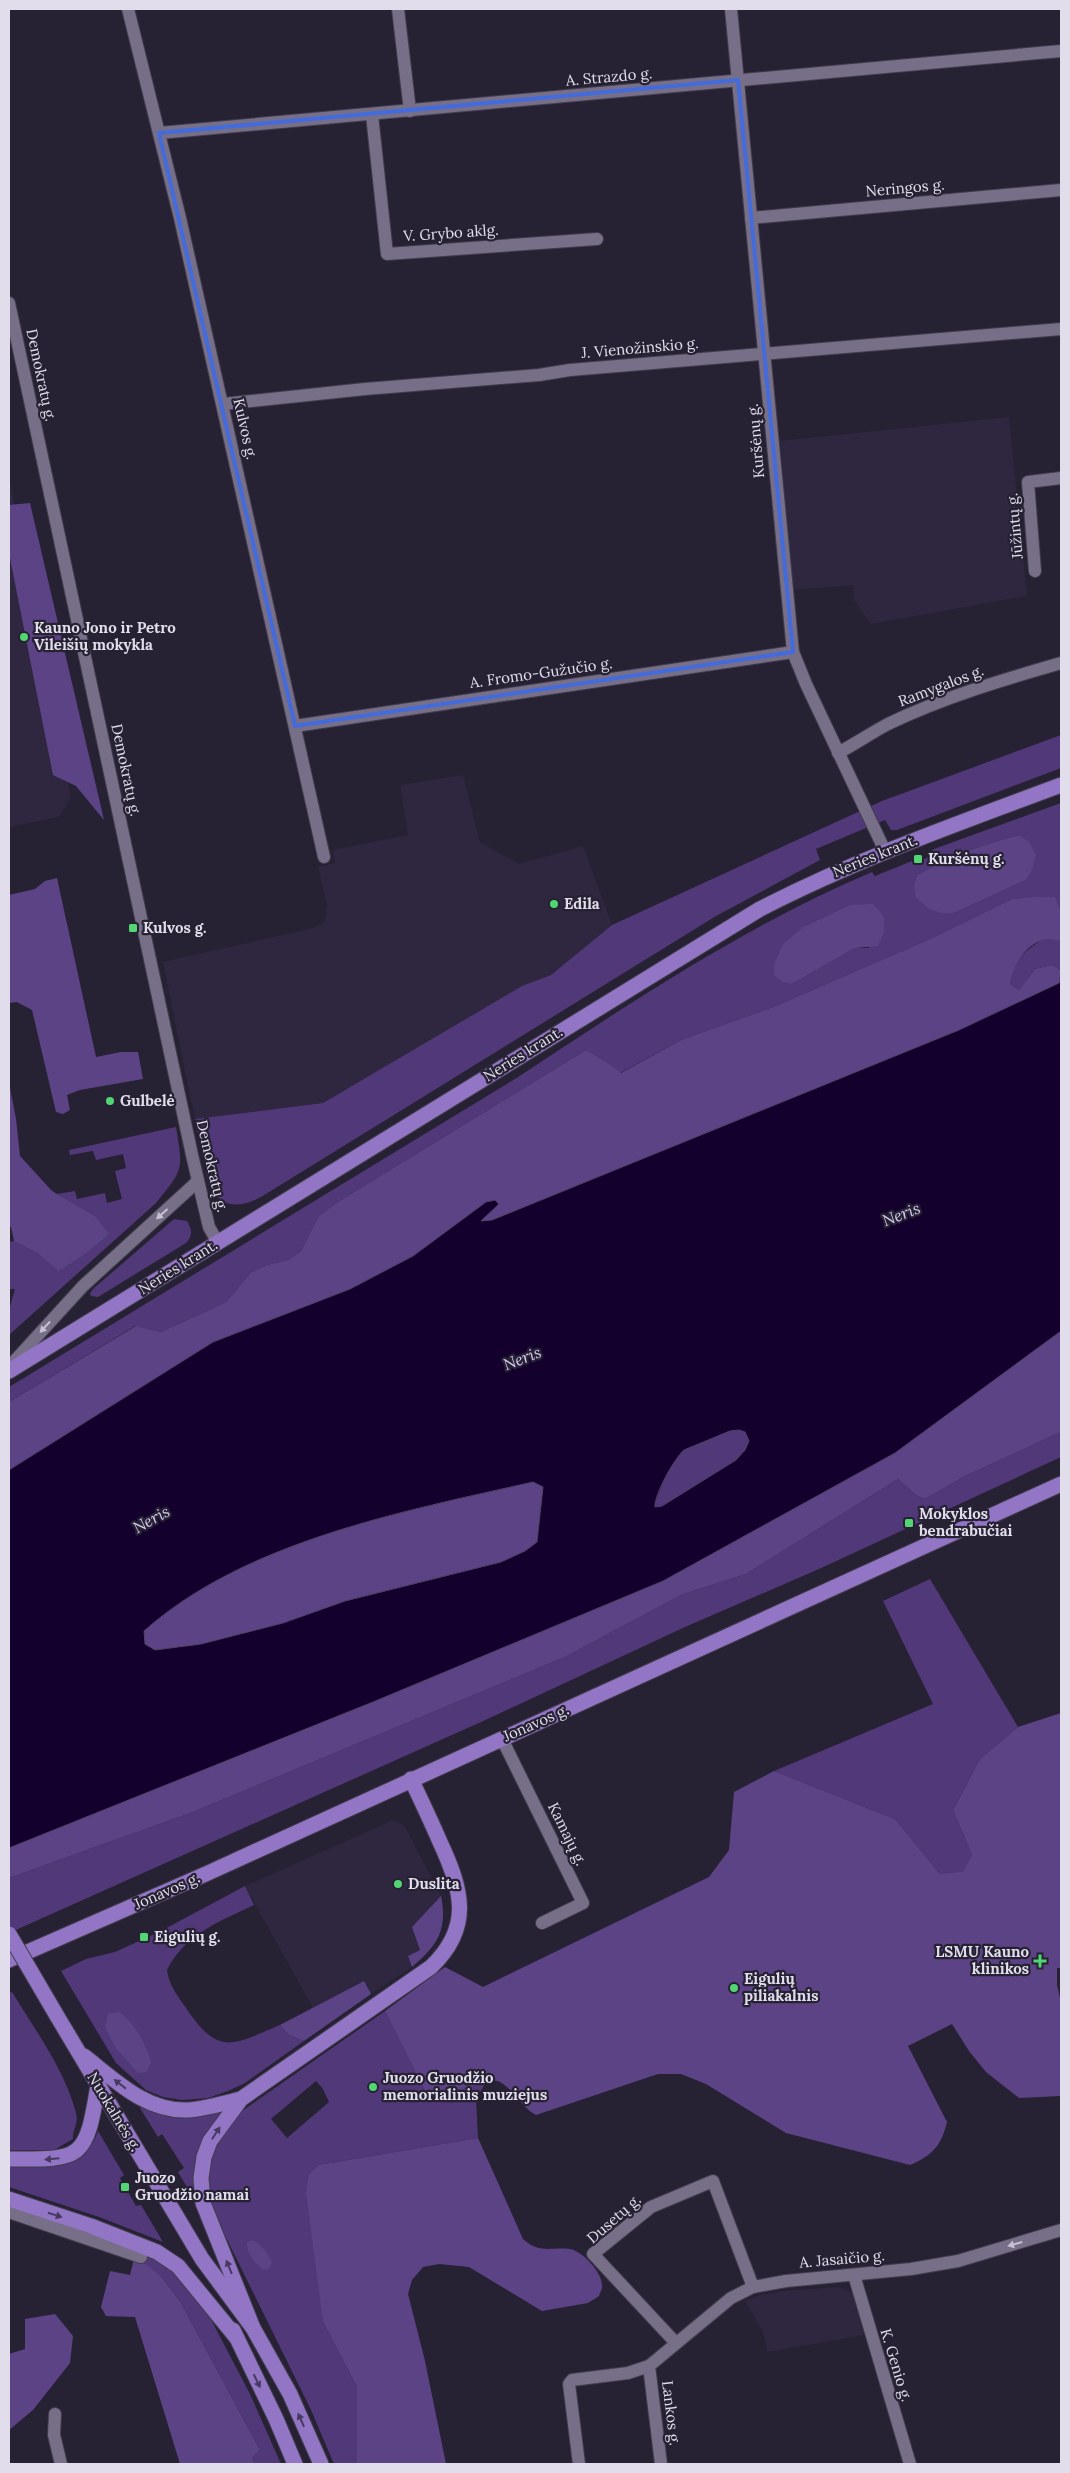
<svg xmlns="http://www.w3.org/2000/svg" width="1070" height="2473" font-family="Lora,serif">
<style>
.built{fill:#2f2740}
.green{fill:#513879;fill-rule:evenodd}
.forest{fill:#5c4386}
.water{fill:#14002d;stroke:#524266;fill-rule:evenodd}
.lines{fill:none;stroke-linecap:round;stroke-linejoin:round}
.minor-casing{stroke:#423d4d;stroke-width:14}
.major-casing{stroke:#423d4d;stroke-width:17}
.minor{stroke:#766f87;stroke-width:12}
.major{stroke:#9275c5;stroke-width:15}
.major-bridge-casing{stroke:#423d4d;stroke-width:17;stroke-linecap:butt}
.major-bridge{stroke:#9275c5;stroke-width:15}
.oneway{fill:#c6c2d1}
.oneway2{fill:#473a60}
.marked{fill:none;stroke:#446bdc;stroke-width:4;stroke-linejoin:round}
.poi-dot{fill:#52d673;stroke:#272134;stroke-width:2}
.labels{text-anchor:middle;stroke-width:4.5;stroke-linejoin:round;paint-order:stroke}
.street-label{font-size:15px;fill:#e1ddea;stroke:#272134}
.poi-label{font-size:15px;font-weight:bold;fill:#e1ddea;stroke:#272134;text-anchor:start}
.water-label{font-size:16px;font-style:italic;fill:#d5c9f1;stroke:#272134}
</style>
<rect width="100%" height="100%" fill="#272134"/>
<!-- built -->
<g class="built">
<polygon points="1009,417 1027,596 871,624 854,600 853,585 793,590 780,441"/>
<polygon points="9,476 71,798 59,817 9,827"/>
<polygon points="463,775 480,842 519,864 583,846 612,925 551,975 522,986 323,1103 195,1119 163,962 313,928 325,922 327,905 318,867 335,863 333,850 408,835 400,785"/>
<polygon points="391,1821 396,1821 405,1827 441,1896 412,1927 420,1950 408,1956 412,1967 371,1994 364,1981 313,2008 245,1886"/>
<polygon points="840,2287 852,2293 864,2335 768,2352 762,2330 745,2301 760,2295 784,2291"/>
</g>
<!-- green -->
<g class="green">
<path d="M1061,735V768L897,830H891L885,820L816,849L820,860L716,916L261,1197C240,1208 222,1209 209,1186L195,1119L323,1103L522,986L551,975L612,925L882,801Z"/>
<path d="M1061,803V912L1054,897L1012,899L932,938L773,1007L681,1040L620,1073L607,1062L586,1050L336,1203L318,1217L301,1251L288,1260L267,1265L251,1272L226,1302L161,1332L135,1326L9,1402V1387L515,1079C630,1003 746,925 872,872L875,876L912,861L914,863L927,858L929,853L934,849ZM1019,835L1026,880L954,913L914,886L917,875C948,857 984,844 1019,835ZM849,905L869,948H855L792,984L803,927Z"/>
<path d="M1043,939L1061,940V970L1052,965L1035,969L1019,990L1010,984C1015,960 1023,952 1043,939Z"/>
<path d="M176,1127C183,1170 184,1169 156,1203L9,1335V1310L15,1289H9V1242L14,1241L37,1253L60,1271L94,1215L57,1194L75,1191L77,1199L105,1193L107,1203L122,1199L115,1171L126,1168L123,1154L96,1160L93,1151L70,1155L69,1150Z"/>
<path d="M174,1219L187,1221C192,1230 193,1235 186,1243L98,1297L91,1296L90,1293L94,1288Z"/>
<path d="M739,1430L745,1432L749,1441L745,1450L736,1460L662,1506L655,1507L654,1506C662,1487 668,1464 684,1450L730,1431Z"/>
<polygon points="1061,1432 1061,1457 819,1569 685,1627 481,1722 9,1933 9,1878 193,1812 565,1657 683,1594 746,1574 898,1479 916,1495 925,1499 965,1476"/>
<polygon points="930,1579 1018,1727 980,1759 953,1810 972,1855 965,1871 940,1874 895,1819 774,1771 933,1704 883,1601"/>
<path d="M245,1886L254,1905C220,1921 184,1935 167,1970C169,1985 177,1995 186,2008C219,2057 232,2045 280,2025L289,2035L304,2041L245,2083L228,2091L208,2098L182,2100L163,2097L146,2090L116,2063L61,1971L86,1959L115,1952L159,1932Z"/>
<path d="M12,1992C35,2030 65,2070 76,2113C79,2124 72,2130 73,2139L54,2150H9V1993Z"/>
<path d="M385,2011L428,2097L485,2084L476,2099L478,2138L318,2165L309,2174L323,2322L357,2387V2464H334L311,2410L207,2199L209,2159L229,2122L242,2111ZM316,2081L323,2089L329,2102L287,2138L271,2119Z"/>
<path d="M142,2106C181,2121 187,2117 227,2108L204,2140L196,2161L193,2197L178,2172L184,2168L162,2134L158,2137L140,2108Z"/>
<path d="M98,2131L124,2175L120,2178L136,2206L141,2205L163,2242L99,2217L9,2187V2165C43,2166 85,2170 98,2131Z"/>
<polygon points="136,2247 175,2271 205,2308 250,2394 281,2464 254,2464 252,2458 260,2450 180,2301 162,2278 134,2259"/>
</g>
<!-- forest -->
<g class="forest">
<polygon points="30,503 104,820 76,786 53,775 9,553 9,505"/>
<path d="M1019,835L1029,842L1036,855L1032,870L1026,880L954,913H942L929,909L916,897L914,885L917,875C948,857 984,844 1019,835Z"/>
<polygon points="57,878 96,1057 121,1052 138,1052 143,1079 80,1090 67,1095 70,1110 63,1114 56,1112 32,1010 17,1002 9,1003 9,895 35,889 45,881"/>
<path d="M1034,897H1055L1061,912V940C1055,941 1047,938 1042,940C1023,947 1014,966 1010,984L1019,990L1035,969L1052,965L1061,970L1059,983L959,1030L492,1220L480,1222L486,1202L413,1256L350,1289L213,1342L9,1470V1402L136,1326L161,1332L226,1302L251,1272L267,1265L288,1260L301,1251L318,1217L336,1203L586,1050L607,1062L621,1073L681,1040L773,1007L932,938L1012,899Z"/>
<polygon points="873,904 884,917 884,932 878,946 855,948 792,984 783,982 774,975 775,962 783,944 803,927 849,905"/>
<polygon points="9,1083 16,1119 20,1156 52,1191 94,1215 109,1234 85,1254 59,1271 37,1253 14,1241 11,1227 9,1227"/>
<polygon points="1061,1331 1061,1432 965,1476 925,1499 916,1495 898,1479 746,1574 683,1594 565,1657 193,1812 9,1878 9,1848 28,1839 373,1702 663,1581 895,1453"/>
<path d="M533,1482L543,1487L537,1542L525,1551L501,1562L345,1601L283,1623L201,1644L155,1650L145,1644L144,1631C248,1539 402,1513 533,1482Z"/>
<path d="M1061,1713V1968H1057V1985L1061,2002V2096L1019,2098L986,2072L969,2051L952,2024L908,2046L947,2122C941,2146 933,2155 910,2165L786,2133L706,2084L681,2074H658L536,2115C521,2107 512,2088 500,2082C494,2079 490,2082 485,2084L428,2097L385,2011L445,1967L483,1987L709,1877L729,1850L734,1792L774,1771L895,1819L940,1874L964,1871L972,1855L953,1810L980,1759L1018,1727Z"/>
<path d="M441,1896C448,1930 437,1946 412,1967L408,1956L420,1950L412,1927Z"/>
<polygon points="364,1981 371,1994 304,2041 289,2035 280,2025"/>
<path d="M120,2012C135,2025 145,2042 151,2061L147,2072L138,2073L115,2047L105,2027L108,2014Z"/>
<path d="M478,2138L523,2239C540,2254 550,2247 570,2249C582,2251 602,2272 602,2285C603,2288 600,2293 599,2296L588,2303L542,2311L469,2267L439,2264L423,2267L412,2280L408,2294L425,2361L446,2464H357V2387L323,2322L306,2192L309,2174L318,2165Z"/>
<path d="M253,2240C262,2245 267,2253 272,2262L270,2268L264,2270C255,2264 246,2253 247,2242Z"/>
<polygon points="134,2259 149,2266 162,2278 180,2301 260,2450 252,2458 254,2464 180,2464 135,2317 106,2316 101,2307 110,2271 130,2275"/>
<polygon points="55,2314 73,2336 70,2363 33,2410 9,2430 9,2354 25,2349 25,2319"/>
</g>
<!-- water -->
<path class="water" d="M1061,976V1331L895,1453L663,1581L373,1702L9,1848V1470L213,1342L350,1289L413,1256L486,1202L495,1200L499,1204L481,1221L492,1220L959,1030L1059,983ZM739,1430L745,1432L749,1441L745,1450L736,1460L662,1506L655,1507C654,1495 674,1459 684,1450L730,1431ZM533,1482L543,1487L537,1542L525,1551L501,1562L345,1601L283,1623L201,1644L155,1650L145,1644L144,1631C245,1541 405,1511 533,1482Z"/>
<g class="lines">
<!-- minor casing -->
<g class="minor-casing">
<g id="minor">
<polyline points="128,9 180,218 324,857"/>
<polyline points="398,9 410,111"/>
<polyline points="731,9 793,652 806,684 885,851"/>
<polyline points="372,115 387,254 597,239"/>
<polyline points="159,133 1061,51"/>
<polyline points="751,218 1061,190"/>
<polyline points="9,303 192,1155 209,1227 218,1243"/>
<polyline points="223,404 365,389 539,375 570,370 1061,329"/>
<polyline points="1035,571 1028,482 1061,478"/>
<polyline points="295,726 793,652"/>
<path d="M838,753C855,744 871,733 888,724C944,697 1002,680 1061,663"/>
<polyline points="9,1367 83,1286 198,1181"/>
<polyline points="502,1739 583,1903 542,1923"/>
<polyline points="9,2212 141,2257"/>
<polyline points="854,2275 910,2464"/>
<polyline points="675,2342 593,2254 651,2207 713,2181 753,2287"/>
<polyline points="649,2366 661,2464"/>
<polyline points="55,2414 54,2435 61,2464"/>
<polyline points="579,2464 569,2384 572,2380 628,2373 649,2366 731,2298 753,2287 786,2281 911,2269 958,2261 1061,2230"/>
</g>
</g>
<!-- major casing -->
<g class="major-casing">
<g id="major">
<path d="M9,1371L760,909C857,859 959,823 1061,785"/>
<polyline points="9,1960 208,1873 1061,1484"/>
<polyline points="57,2016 202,2259 253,2328 290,2394 321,2464"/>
<path d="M84,2056C115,2080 146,2112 188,2110C205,2109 224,2103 241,2099"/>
<path d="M9,2159C83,2160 86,2159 98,2085"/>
<polyline points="9,2199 91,2226 157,2252 178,2266 236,2337"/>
<path d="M253,2328L203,2203L201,2178L204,2157L210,2141L241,2099L431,1967C473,1927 462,1889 440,1842C431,1821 421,1800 411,1779"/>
<polyline points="233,2330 276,2419 295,2464"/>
</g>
</g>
<!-- minor -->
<use href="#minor" class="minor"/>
<!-- major -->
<use href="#major" class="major"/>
<!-- major-bridge casing -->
<g class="major-bridge-casing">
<polyline id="major-bridge" points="9,1934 57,2016"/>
</g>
<!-- major-bridge -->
<use href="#major-bridge" class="major-bridge"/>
</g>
<!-- one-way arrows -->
<defs><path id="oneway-solid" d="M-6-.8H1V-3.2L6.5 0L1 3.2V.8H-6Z" transform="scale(1.25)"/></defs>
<g class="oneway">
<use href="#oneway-solid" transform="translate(162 1214) rotate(138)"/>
<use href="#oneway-solid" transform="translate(45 1327) rotate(133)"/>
<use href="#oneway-solid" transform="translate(1015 2244) rotate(164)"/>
</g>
<g class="oneway2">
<use href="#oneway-solid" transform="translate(120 2084) rotate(-142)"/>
<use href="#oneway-solid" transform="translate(216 2133) rotate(-57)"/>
<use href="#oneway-solid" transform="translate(52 2159) rotate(175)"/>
<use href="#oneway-solid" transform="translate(55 2215) rotate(18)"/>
<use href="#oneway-solid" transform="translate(229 2267) rotate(-112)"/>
<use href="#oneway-solid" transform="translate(257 2381) rotate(64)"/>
<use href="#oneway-solid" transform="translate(301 2420) rotate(-114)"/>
</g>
<!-- marked area -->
<path class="marked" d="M738,80L793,652L295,726L159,133Z"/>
<!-- markers -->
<g class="poi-dot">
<circle cx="24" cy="637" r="5"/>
<rect x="913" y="854" width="10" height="10" rx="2.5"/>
<circle cx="554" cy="904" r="5"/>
<rect x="128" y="923" width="10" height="10" rx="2.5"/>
<circle cx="110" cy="1101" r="5"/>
<rect x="904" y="1518" width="10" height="10" rx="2.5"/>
<circle cx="398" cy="1884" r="5"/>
<rect x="139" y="1932" width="10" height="10" rx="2.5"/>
<path d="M1037.5 1953.5h5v5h5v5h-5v5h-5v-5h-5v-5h5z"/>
<circle cx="734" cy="1988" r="5"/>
<circle cx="373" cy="2087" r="5"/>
<rect x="120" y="2182" width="10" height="10" rx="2.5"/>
</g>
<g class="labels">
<!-- street labels -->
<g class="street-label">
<text transform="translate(609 77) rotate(-5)" y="5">A. Strazdo g.</text>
<text transform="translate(905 188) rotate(-5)" y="5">Neringos g.</text>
<text transform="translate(451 233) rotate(-4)" y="5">V. Grybo aklg.</text>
<text transform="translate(640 348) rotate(-5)" y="5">J. Vienožinskio g.</text>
<text transform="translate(41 375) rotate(78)" y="5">Demokratų g.</text>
<text transform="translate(245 429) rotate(77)" y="5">Kulvos g.</text>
<text transform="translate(756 441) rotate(-95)" y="5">Kuršėnų g.</text>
<text transform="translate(1015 526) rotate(-95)" y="5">Jūžintų g.</text>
<text transform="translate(541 673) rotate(-8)" y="5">A. Fromo-Gužučio g.</text>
<text transform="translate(941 686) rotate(-21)" y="5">Ramygalos g.</text>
<text transform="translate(126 770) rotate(78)" y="5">Demokratų g.</text>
<text transform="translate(875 856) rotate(-22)" y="5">Neries krant.</text>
<text transform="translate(523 1054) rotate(-32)" y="5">Neries krant.</text>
<text transform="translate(212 1166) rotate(77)" y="5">Demokratų g.</text>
<text transform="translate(178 1267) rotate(-32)" y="5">Neries krant.</text>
<text transform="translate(536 1723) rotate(-24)" y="5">Jonavos g.</text>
<text transform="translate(567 1834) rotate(64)" y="5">Kamajų g.</text>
<text transform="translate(167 1891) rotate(-24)" y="5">Jonavos g.</text>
<text transform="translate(114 2112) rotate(59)" y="5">Nuokalnės g.</text>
<text transform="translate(614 2219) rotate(-41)" y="5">Dusetų g.</text>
<text transform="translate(842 2259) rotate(-5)" y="5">A. Jasaičio g.</text>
<text transform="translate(896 2365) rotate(73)" y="5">K. Genio g.</text>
<text transform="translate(671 2413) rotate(83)" y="5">Lankos g.</text>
</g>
<!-- poi labels -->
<g class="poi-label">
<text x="34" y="633">Kauno Jono ir Petro<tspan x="34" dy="17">Vileišių mokykla</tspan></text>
<text x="928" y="864">Kuršėnų g.</text>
<text x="564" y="909">Edila</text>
<text x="143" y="933">Kulvos g.</text>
<text x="120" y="1106">Gulbelė</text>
<text x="919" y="1519">Mokyklos<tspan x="919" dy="17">bendrabučiai</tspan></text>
<text x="408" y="1889">Duslita</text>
<text x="154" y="1942">Eigulių g.</text>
<text x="1029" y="1957" text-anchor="end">LSMU Kauno<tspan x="1029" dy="17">klinikos</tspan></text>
<text x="744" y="1984">Eigulių<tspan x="744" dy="17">piliakalnis</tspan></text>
<text x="383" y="2083">Juozo Gruodžio<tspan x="383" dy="17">memorialinis muziejus</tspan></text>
<text x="135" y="2183">Juozo<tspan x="135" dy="17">Gruodžio namai</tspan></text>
</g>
<!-- water labels -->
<g class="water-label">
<text transform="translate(901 1214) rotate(-21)" y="6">Neris</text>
<text transform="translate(522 1358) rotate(-21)" y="6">Neris</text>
<text transform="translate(151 1519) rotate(-29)" y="6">Neris</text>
</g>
</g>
<!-- border -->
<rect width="1070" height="2473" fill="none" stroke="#e1ddea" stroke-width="20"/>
</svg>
